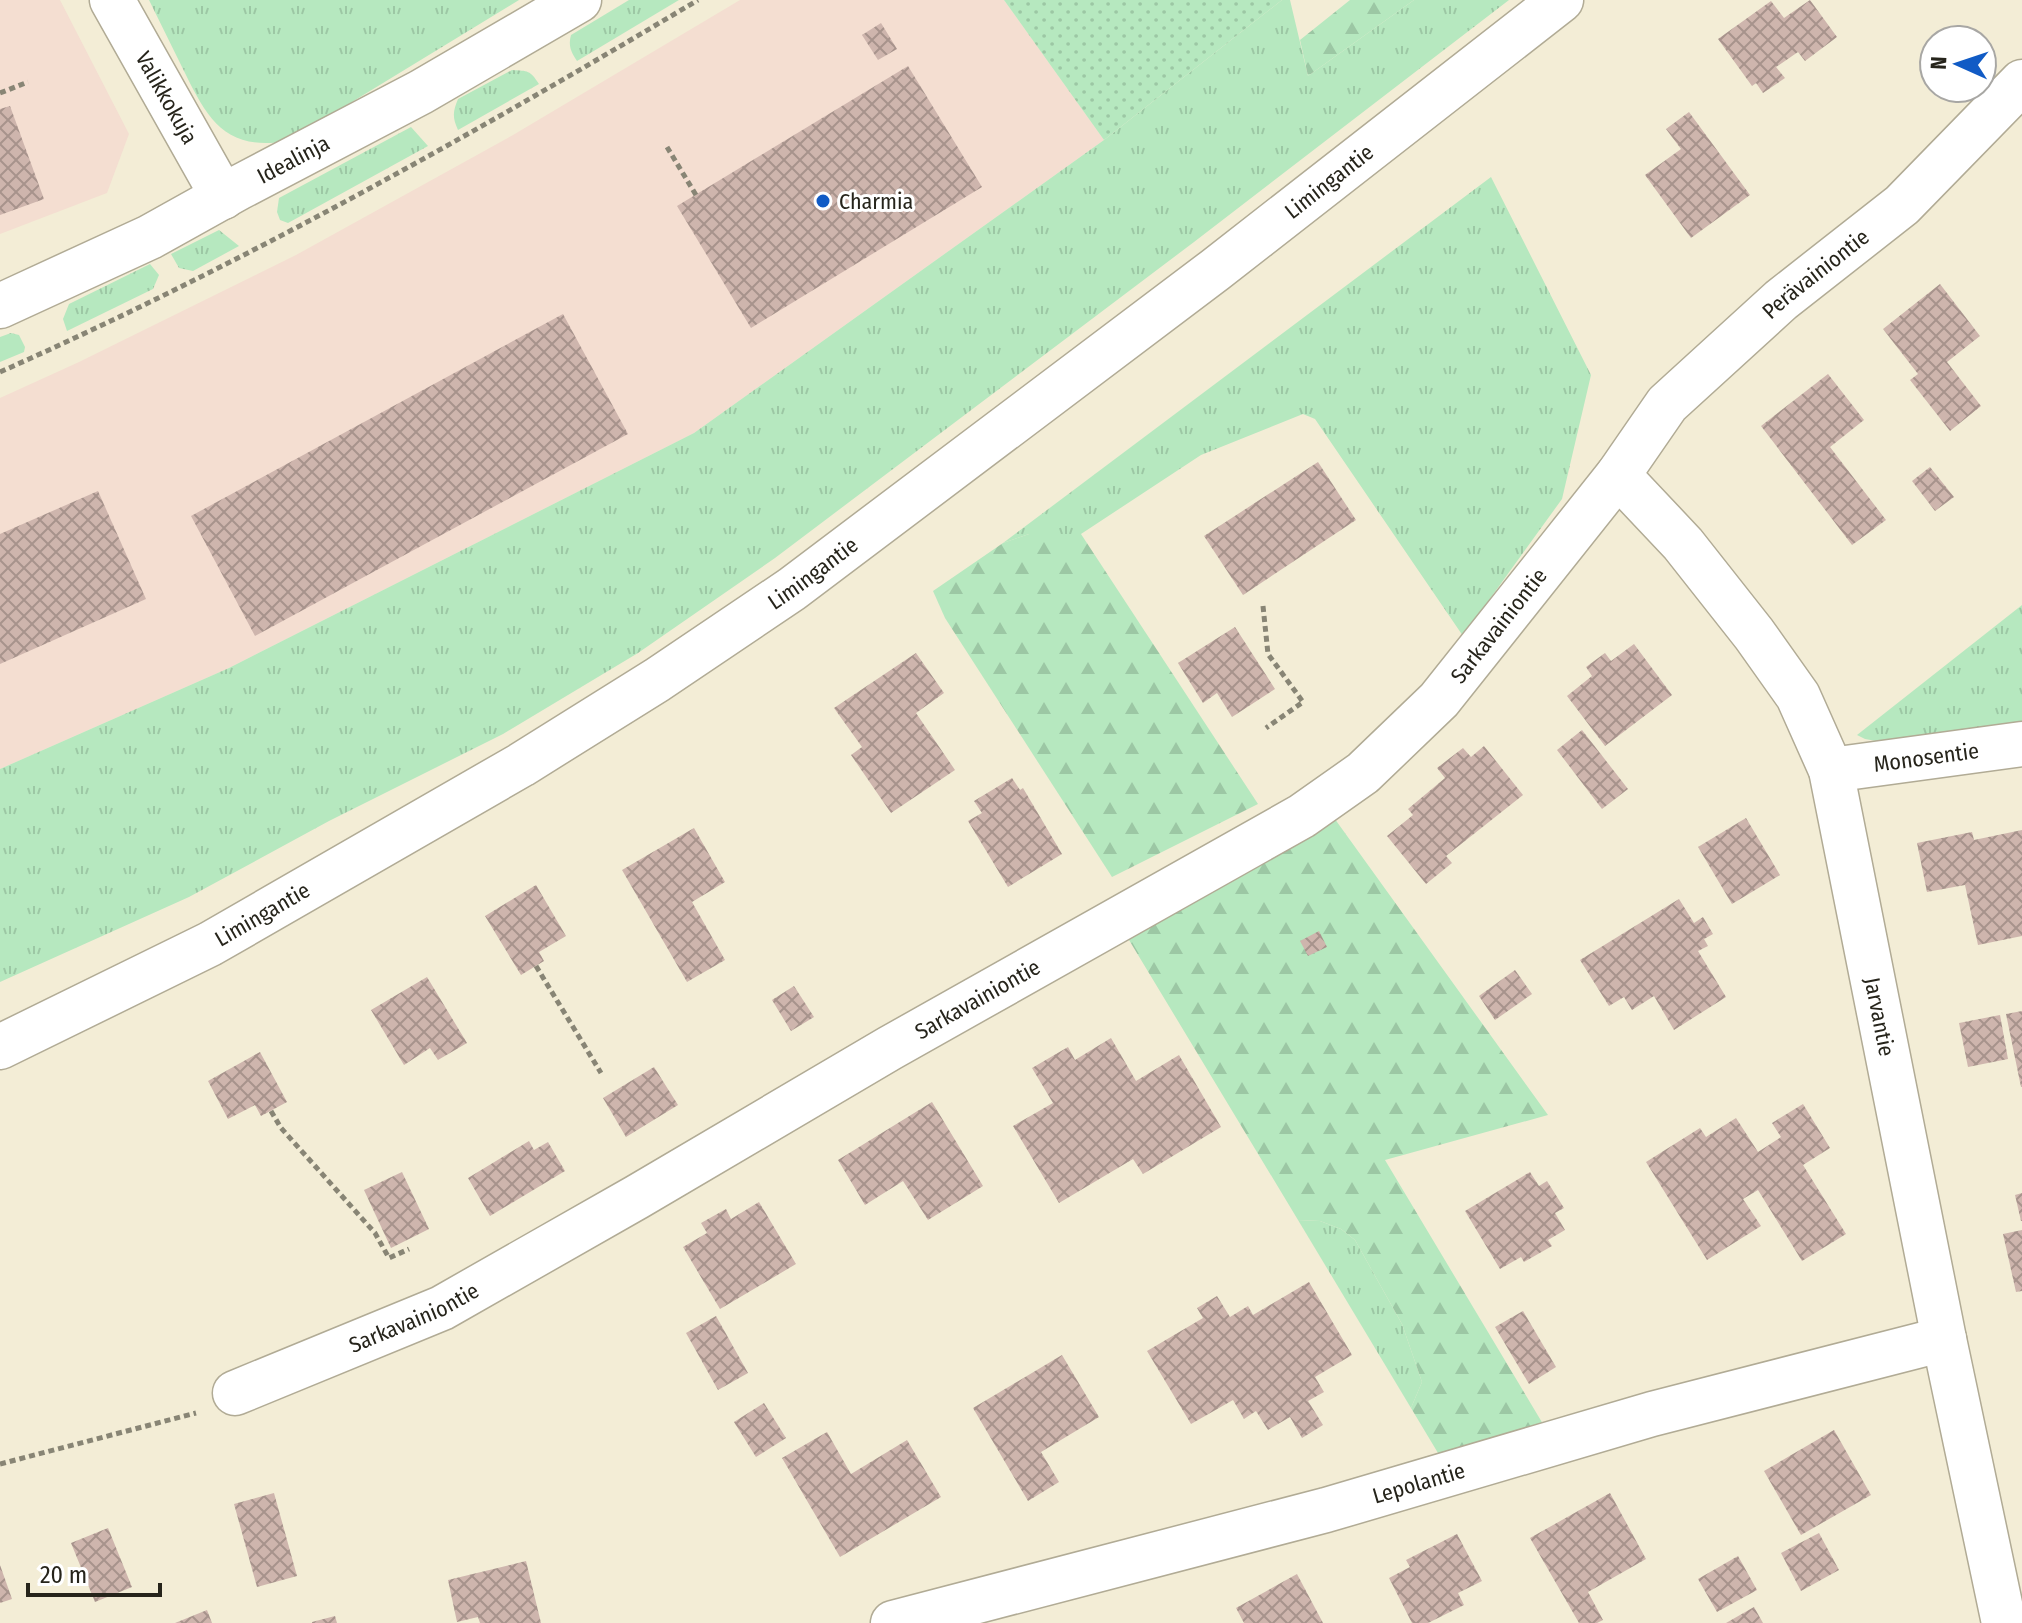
<svg xmlns="http://www.w3.org/2000/svg" width="2022" height="1623" font-family="'Fira Sans Condensed',sans-serif">
<style>
.commercial{fill:#f4ded1}
.grass{fill:url(#grass-tufts)}
.forest{fill:url(#forest-firs)}
.park{fill:url(#park-dots)}
.building{fill:url(#building-cross-hatch)}
.lines{fill:none;stroke-linecap:round;stroke-linejoin:round}
.minor-casing{stroke:#b1ab95;stroke-width:47}
.secondary-casing{stroke:#b1ab95;stroke-width:47}
.path{stroke:#888575;stroke-width:5;stroke-dasharray:6 4;stroke-linecap:butt}
.minor{stroke:#fff;stroke-width:44}
.secondary{stroke:#fff;stroke-width:44}
.poi-dot{fill:#115bc5;stroke:#fff;stroke-width:3}
.labels{text-anchor:middle;stroke-width:6;stroke-linejoin:round;paint-order:stroke}
.street-label{font-size:22px;fill:#26241b;stroke:#fff}
.poi-label{font-size:22px;fill:#26241b;stroke:#fff;text-anchor:start}
</style>
<defs>
<pattern id="grass-tufts" width="24" height="20" patternUnits="userSpaceOnUse" patternTransform="scale(2)"><rect width="24" height="20" fill="#b6e8bf"/><path d="M3 7l-1-3M5 7V3M7 7l1-3M15 17l-1-3M17 17v-4M19 17l1-3" fill="none" stroke="#9cc7a4"/></pattern>
<pattern id="forest-firs" width="22" height="20" patternUnits="userSpaceOnUse" patternTransform="scale(2)"><rect width="22" height="20" fill="#b6e8bf"/><path d="M5 1l3.5 6h-7zM16 11l3.5 6h-7z" fill="#9cc7a4"/></pattern>
<pattern id="park-dots" width="8" height="8" patternUnits="userSpaceOnUse" patternTransform="scale(2)"><rect width="8" height="8" fill="#b6e8bf"/><path d="M2 2h.1M6 6h.1" fill="none" stroke="#9cc7a4" stroke-width="1.8" stroke-linecap="round"/></pattern>
<pattern id="building-cross-hatch" width="8" height="8" patternUnits="userSpaceOnUse" patternTransform="scale(2)"><rect width="8" height="8" fill="#ceb5ad"/><path d="M0 0l8 8M0 8l8-8" fill="none" stroke="#a7938c"/></pattern>
</defs>
<rect width="100%" height="100%" fill="#f3edd6"/>
<!-- commercial -->
<g class="commercial">
<polygon points="0,0 60,0 129,134 107,193 0,234"/>
<polygon points="740,0 1004,0 1104,140 694,433 229,668 0,769 0,398 79,362 296,255 513,135"/>
</g>
<!-- grass -->
<g class="grass">
<path d="M149,0H519L288,141C224,152 207,118 182,67C171,45 160,22 149,0Z"/>
<path d="M629,0H679L577,61C571,52 568,46 571,35Z"/>
<polygon points="1282,0 1290,0 1308,76 1414,0 1509,0 1194,242 775,558 638,653 503,734 329,821 189,897 0,982 0,769 229,668 694,433 1104,140"/>
<path d="M512,70C528,71 530,70 539,84L458,130C452,117 453,111 458,99Z"/>
<polygon points="411,127 428,146 288,223 280,220 277,212 279,198"/>
<polygon points="1491,177 1591,375 1562,499 1463,636 1315,419 1303,414 1201,455 1081,534 1029,534 1003,543"/>
<polygon points="219,230 239,246 193,271 179,268 171,254"/>
<polygon points="150,264 159,275 153,289 67,331 63,319 69,304"/>
<polygon points="11,333 19,335 25,347 24,352 0,362 0,337"/>
<polygon points="2022,605 2022,726 1882,742 1865,739 1857,735"/>
<polygon points="1298,1220 1320,1221 1341,1229 1355,1240 1402,1324 1422,1382 1411,1408"/>
</g>
<!-- forest -->
<g class="forest">
<polygon points="1350,0 1414,0 1308,76 1300,40"/>
<polygon points="1029,534 1081,534 1258,804 1112,877 945,618 933,591 1003,543"/>
<polygon points="1332,815 1548,1115 1385,1160 1546,1429 1441,1458 1411,1408 1422,1382 1402,1324 1355,1240 1341,1229 1320,1221 1298,1220 1126,935"/>
</g>
<!-- park -->
<polygon class="park" points="1004,0 1282,0 1104,140"/>
<!-- building -->
<g class="building">
<polygon points="1810,0 1837,37 1805,61 1798,52 1776,67 1785,78 1763,93 1756,83 1752,86 1718,39 1771,1 1784,18"/>
<polygon points="881,23 897,49 878,60 862,35"/>
<polygon points="908,66 982,187 751,328 677,206"/>
<polygon points="10,106 44,199 0,215 0,109"/>
<polygon points="1689,112 1750,195 1691,238 1645,175 1681,149 1666,129"/>
<polygon points="1940,284 1980,336 1947,362 1981,406 1950,431 1910,380 1918,374 1883,329"/>
<polygon points="563,314 628,434 255,636 191,516"/>
<polygon points="1828,374 1864,420 1830,447 1886,520 1852,545 1761,426"/>
<polygon points="1318,462 1356,520 1243,595 1204,536"/>
<polygon points="1930,467 1954,497 1935,511 1912,481"/>
<polygon points="98,491 146,599 0,664 0,534"/>
<polygon points="1235,627 1275,689 1232,717 1217,693 1203,703 1178,663"/>
<polygon points="1634,644 1672,695 1605,746 1567,696 1592,676 1586,667 1605,653 1611,661"/>
<polygon points="916,653 944,693 916,713 955,770 891,813 851,755 862,747 834,708"/>
<polygon points="1582,730 1628,789 1602,809 1557,750"/>
<polygon points="1484,746 1523,795 1446,856 1452,863 1426,884 1387,836 1413,815 1408,809 1445,778 1437,768 1463,748 1471,757"/>
<polygon points="1012,778 1020,790 1023,788 1062,854 1008,887 968,821 982,813 974,801"/>
<polygon points="1746,818 1780,875 1732,904 1698,847"/>
<polygon points="694,828 725,882 692,902 725,960 687,982 622,870"/>
<polygon points="2022,830 2022,936 1978,945 1965,885 1927,892 1917,843 1972,832 1974,840"/>
<polygon points="536,885 566,936 539,952 544,961 521,975 485,916"/>
<polygon points="1679,899 1694,923 1703,917 1713,934 1704,939 1708,946 1698,951 1726,997 1674,1030 1654,996 1632,1010 1624,997 1609,1006 1580,960"/>
<polygon points="1319,931 1327,947 1308,956 1300,941"/>
<polygon points="1515,970 1532,994 1495,1020 1479,996"/>
<polygon points="427,977 467,1043 438,1060 430,1048 404,1065 371,1010"/>
<polygon points="794,986 814,1017 791,1031 772,1000"/>
<polygon points="2022,1011 2022,1087 2021,1087 2006,1014"/>
<polygon points="2000,1015 2008,1059 1968,1067 1959,1023"/>
<polygon points="1111,1038 1136,1081 1179,1055 1221,1127 1143,1174 1133,1159 1059,1203 1013,1126 1053,1103 1032,1068 1068,1047 1075,1060"/>
<polygon points="260,1052 287,1102 261,1116 255,1105 228,1119 208,1081"/>
<polygon points="654,1067 678,1105 626,1137 603,1098"/>
<polygon points="932,1102 983,1186 928,1220 903,1181 865,1205 838,1160"/>
<polygon points="1803,1104 1830,1148 1803,1165 1846,1234 1802,1261 1758,1190 1743,1199 1761,1226 1707,1260 1646,1162 1700,1128 1706,1137 1736,1118 1758,1152 1781,1137 1772,1123"/>
<polygon points="529,1141 534,1150 548,1142 565,1171 490,1216 468,1178"/>
<polygon points="402,1172 429,1229 391,1248 364,1190"/>
<polygon points="1530,1172 1539,1186 1547,1181 1564,1208 1555,1213 1565,1230 1548,1240 1552,1246 1524,1262 1521,1257 1500,1269 1465,1211"/>
<polygon points="2022,1193 2022,1221 2021,1221 2015,1195"/>
<polygon points="759,1202 796,1264 720,1309 683,1247 707,1233 701,1223 726,1209 731,1219"/>
<polygon points="2022,1230 2022,1291 2016,1292 2003,1234"/>
<polygon points="1309,1282 1352,1355 1315,1377 1324,1392 1308,1401 1323,1425 1302,1438 1290,1417 1268,1430 1256,1411 1244,1419 1233,1400 1191,1424 1147,1351 1203,1318 1197,1308 1217,1296 1230,1317 1248,1306 1253,1315"/>
<polygon points="1523,1311 1556,1367 1529,1384 1495,1327"/>
<polygon points="716,1316 748,1373 718,1390 686,1333"/>
<polygon points="1062,1355 1099,1417 1041,1452 1059,1482 1028,1501 973,1408"/>
<polygon points="764,1403 786,1438 756,1457 734,1422"/>
<polygon points="1834,1430 1871,1495 1801,1535 1764,1471"/>
<polygon points="827,1432 851,1474 907,1440 941,1497 840,1557 782,1458"/>
<polygon points="274,1493 297,1576 257,1587 234,1504"/>
<polygon points="1610,1493 1646,1559 1588,1592 1603,1620 1597,1623 1579,1623 1530,1538"/>
<polygon points="108,1528 132,1587 95,1602 71,1543"/>
<polygon points="1819,1533 1839,1570 1801,1591 1781,1553"/>
<polygon points="1457,1534 1482,1581 1458,1593 1464,1605 1428,1623 1412,1623 1389,1578 1410,1567 1406,1560"/>
<polygon points="1738,1556 1757,1590 1717,1612 1698,1579"/>
<polygon points="526,1561 541,1623 480,1623 478,1617 457,1622 448,1580"/>
<polygon points="0,1565 12,1599 0,1603"/>
<polygon points="1297,1574 1323,1623 1244,1623 1236,1608"/>
<polygon points="1754,1607 1763,1623 1726,1623"/>
<polygon points="207,1610 212,1623 175,1623"/>
<polygon points="335,1616 337,1623 312,1623 312,1622"/>
</g>
<g class="lines">
<!-- minor casing -->
<g class="minor-casing">
<g id="minor">
<path id="s1" d="M112,0L223,197"/>
<path id="s2" d="M0,306L150,237L238,188L421,92L579,0"/>
<path id="s3" d="M1618,475L1683,544L1754,634L1798,696L1831,770L1944,1339L2004,1623"/>
<path id="s4" d="M1831,770L2022,744"/>
<path id="s5" d="M235,1393L442,1308L637,1197L890,1048L1302,816L1363,773L1439,700L1618,475L1667,404L1781,300L1902,205L2022,82"/>
<path id="s6" d="M893,1623L1326,1510L1652,1414L1944,1339"/>
</g>
</g>
<!-- secondary casing -->
<g class="secondary-casing">
<g id="secondary">
<path id="s7" d="M0,1047L210,944L521,765L657,680L792,589L1215,270L1561,0"/>
</g>
</g>
<!-- path -->
<g class="path">
<polyline points="0,93 28,82"/>
<polyline points="667,147 696,195"/>
<path d="M0,372C241,265 472,135 698,0"/>
<polyline points="1263,606 1268,654 1303,702 1266,728"/>
<polyline points="536,966 601,1073"/>
<polyline points="271,1111 281,1128 375,1233 389,1258 409,1249"/>
<polyline points="0,1464 196,1413"/>
</g>
<!-- minor -->
<use href="#minor" class="minor"/>
<!-- secondary -->
<use href="#secondary" class="secondary"/>
</g>
<!-- markers -->
<circle class="poi-dot" cx="823" cy="201" r="8"/>
<g class="labels">
<!-- street labels -->
<g class="street-label">
<text dy="8" stroke="none"><textPath href="#s1" startOffset="112">Valikkokuja</textPath></text>
<text dy="8" stroke="none"><textPath href="#s2" startOffset="328">Idealinja</textPath></text>
<text dy="8" stroke="none"><textPath href="#s7" startOffset="1590">Limingantie</textPath></text>
<text dy="8" stroke="none"><textPath href="#s5" startOffset="1966">Perävainiontie</textPath></text>
<text dy="8" stroke="none"><textPath href="#s7" startOffset="942">Limingantie</textPath></text>
<text dy="8" stroke="none"><textPath href="#s5" startOffset="1490">Sarkavainiontie</textPath></text>
<text dy="8" stroke="none"><textPath href="#s4" startOffset="96">Monosentie</textPath></text>
<text dy="8" stroke="none"><textPath href="#s7" startOffset="294">Limingantie</textPath></text>
<text dy="8" stroke="none"><textPath href="#s5" startOffset="842">Sarkavainiontie</textPath></text>
<text dy="8" stroke="none"><textPath href="#s3" startOffset="618">Jarvantie</textPath></text>
<text dy="8" stroke="none"><textPath href="#s5" startOffset="194">Sarkavainiontie</textPath></text>
<text dy="8" stroke="none"><textPath href="#s6" startOffset="544">Lepolantie</textPath></text>
</g>
<!-- poi labels -->
<g class="poi-label">
<text x="839" y="209">Charmia</text>
</g>
</g>
<!-- north arrow -->
<g transform="translate(1958 64) rotate(273)"><circle r="38" fill="#ffffff" stroke="#a8a7a4" stroke-width="2"/>
<path d="M0-6L14 30L0 20L-14 30Z" fill="#115bc5"/>
<text y="-12" font-size="22" font-weight="bold" text-anchor="middle" fill="#26241b">N</text>
</g>
<!-- scale -->
<path d="M28 1583v12h132v-12" fill="none" stroke="#26241b" stroke-width="4"/>
<text x="40" y="1583" font-size="24" fill="#26241b" stroke="#ffffff" stroke-width="6" paint-order="stroke">20 m</text>
</svg>
